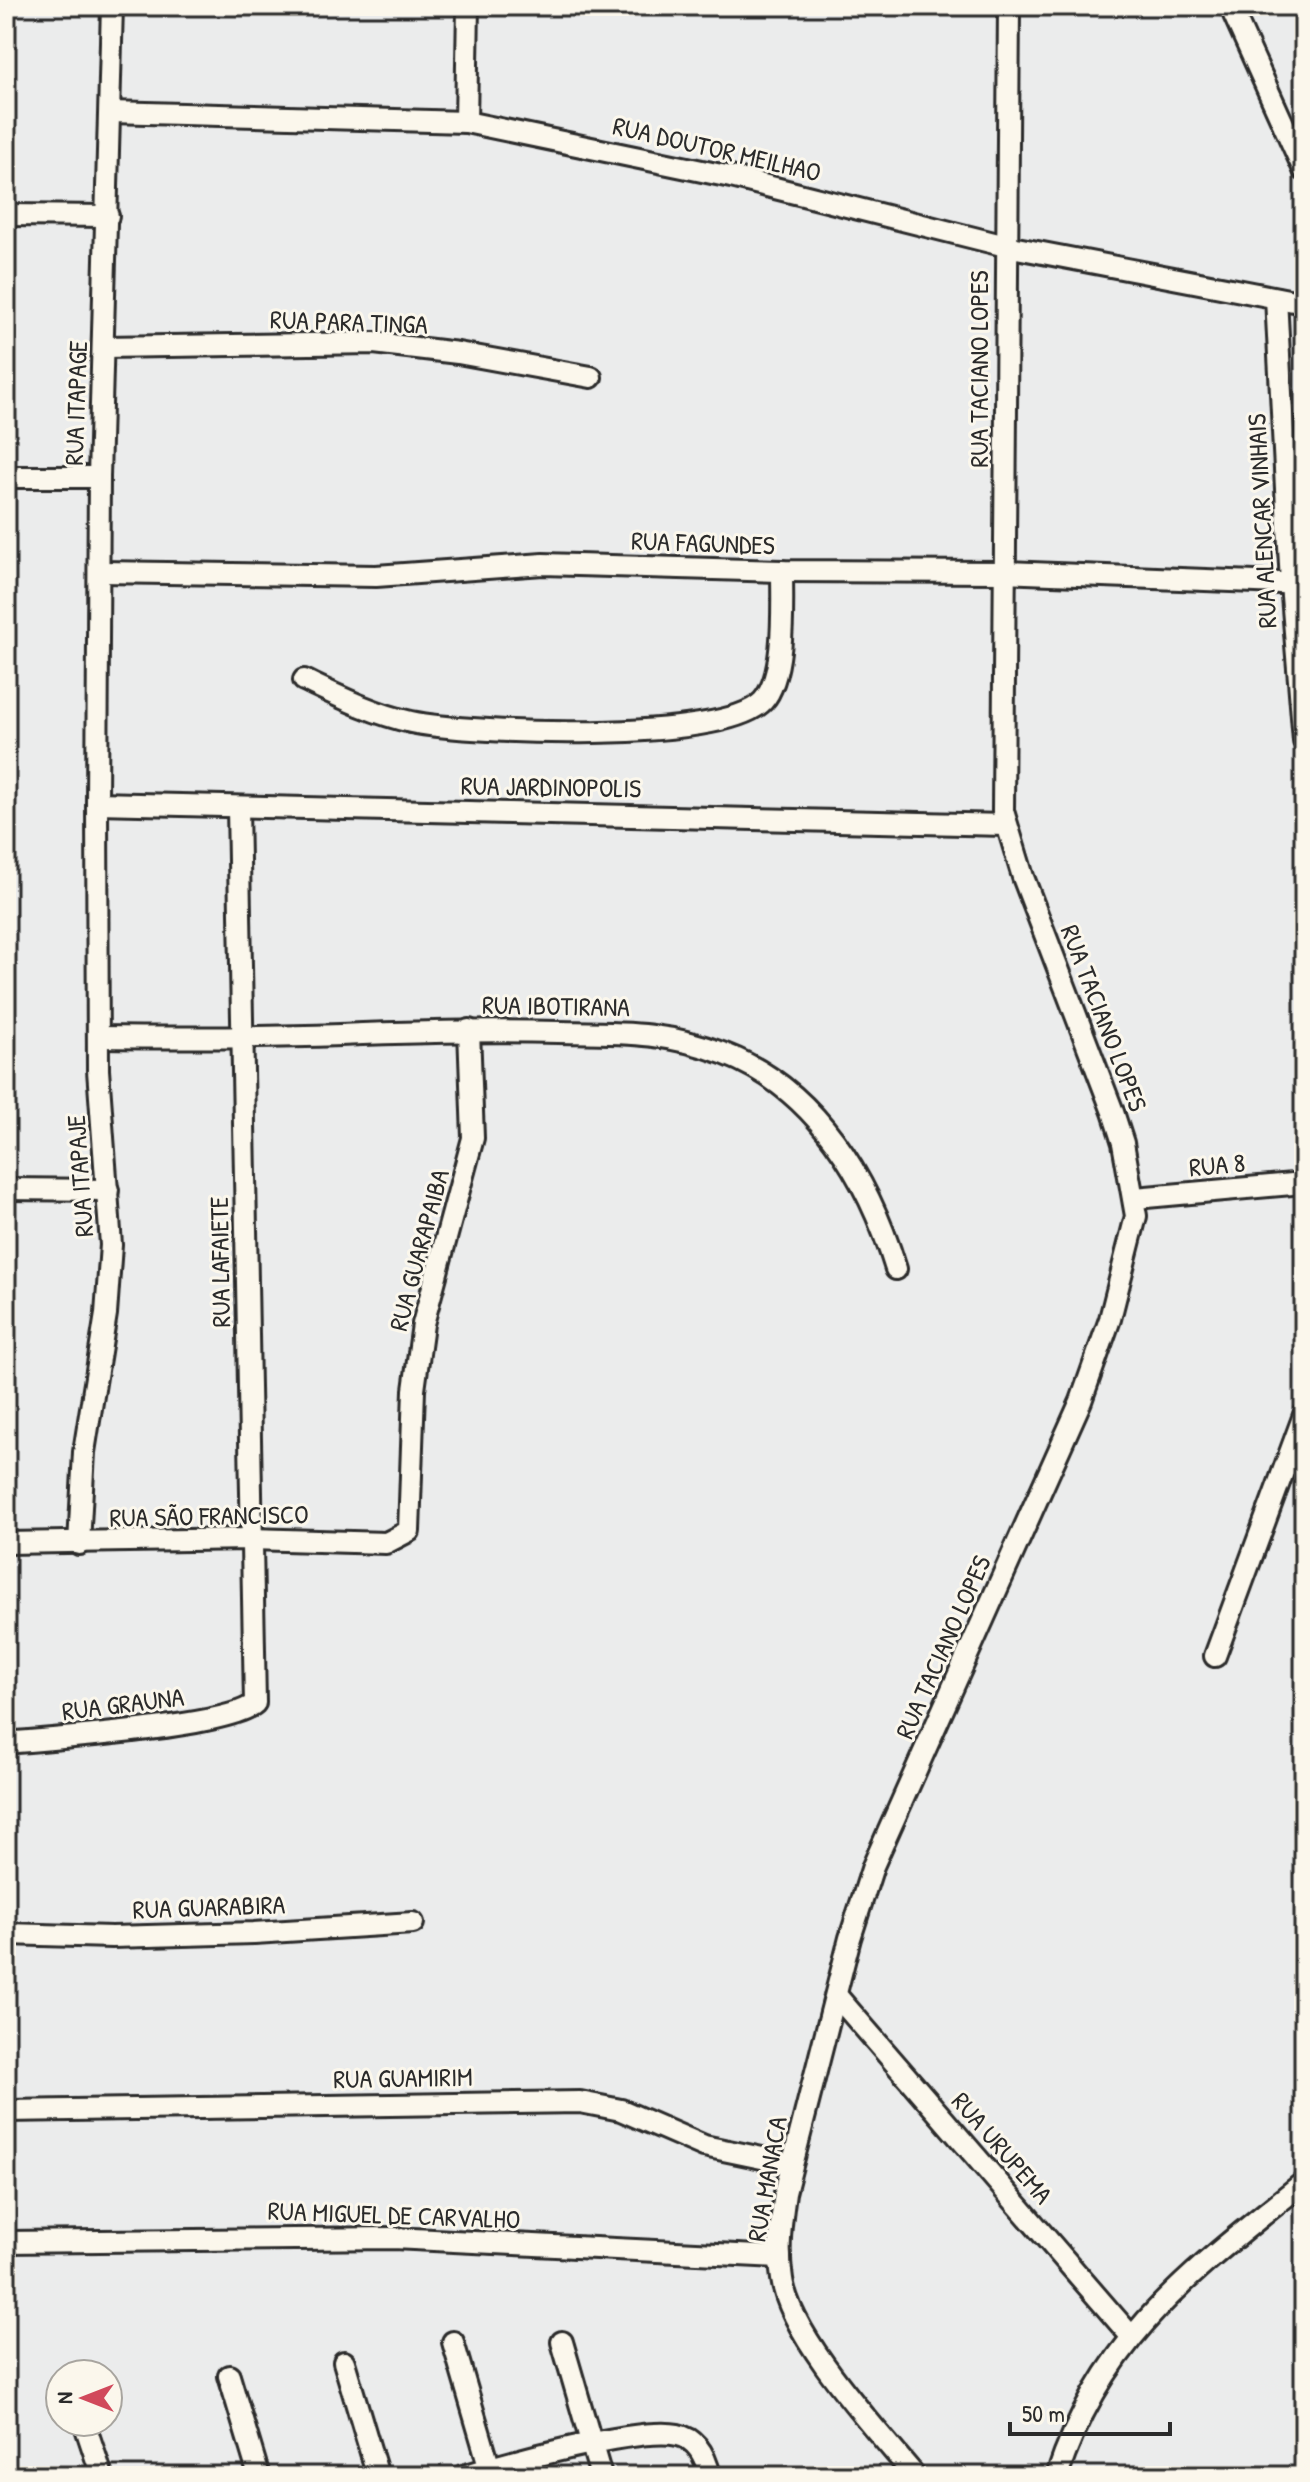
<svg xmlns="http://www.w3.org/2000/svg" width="1310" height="2482" font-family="'Patrick Hand',sans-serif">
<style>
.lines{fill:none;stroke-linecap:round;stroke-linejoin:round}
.street-casing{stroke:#2b2b2b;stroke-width:26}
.street{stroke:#fbf7ec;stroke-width:20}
.labels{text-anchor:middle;stroke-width:6;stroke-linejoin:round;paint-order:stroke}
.street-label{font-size:26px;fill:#2b2b2b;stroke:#fbf7ec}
</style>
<rect width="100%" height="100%" fill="#ebecec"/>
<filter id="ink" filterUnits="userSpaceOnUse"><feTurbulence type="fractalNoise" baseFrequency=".0125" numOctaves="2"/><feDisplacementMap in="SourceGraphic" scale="16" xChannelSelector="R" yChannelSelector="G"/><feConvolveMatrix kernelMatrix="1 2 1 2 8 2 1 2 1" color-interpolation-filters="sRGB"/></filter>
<g filter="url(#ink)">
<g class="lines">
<!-- street casing -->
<g class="street-casing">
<g id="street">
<polyline points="1230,6 1304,170"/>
<polyline points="110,112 466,122 731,177 1006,246 1304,303"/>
<polyline points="466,122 468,6"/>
<polyline points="6,215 108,216"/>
<polyline points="1276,298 1291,584 1304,741"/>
<polyline points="104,347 374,343 458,353 591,377"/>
<polyline points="6,477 99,477"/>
<polyline points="101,572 376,576 543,564 782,571 1004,572 1304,584"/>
<path d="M304,680C338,696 374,714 411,722C469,734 723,744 763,701C786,676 782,604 782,571"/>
<polyline points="97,803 1005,825"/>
<path d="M98,1037C179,1038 259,1038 340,1035C413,1032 485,1030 558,1032C620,1033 666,1031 725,1054C816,1089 869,1180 896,1269"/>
<polyline points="6,1189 108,1190"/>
<polyline points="1135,1198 1304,1183"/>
<polyline points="6,1543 250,1539 386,1543 409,1531 414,1390 423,1324 473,1138 469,1030"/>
<polyline points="79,1544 84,1452 106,1314 111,1245 98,1070 97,803 99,477 112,6"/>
<polyline points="1215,1656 1304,1415"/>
<path d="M6,1743C50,1739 230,1727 255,1703L238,808"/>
<polyline points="6,1934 112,1937 254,1933 413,1923"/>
<polyline points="836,1995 1130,2335"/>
<polyline points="6,2111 580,2102 621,2110 704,2146 791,2164"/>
<polyline points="6,2242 393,2238 780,2257"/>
<polyline points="453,2342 492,2476"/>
<polyline points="562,2342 601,2476"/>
<polyline points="344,2362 378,2476"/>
<polyline points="229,2376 259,2476"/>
<polyline points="84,2422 102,2476"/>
<path d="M463,2476C506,2463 639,2426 678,2435C698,2439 706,2458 710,2476"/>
<path d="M915,2476C876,2429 790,2337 782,2279C777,2250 781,2222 785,2193L850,1938L873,1866L1081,1401L1110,1319L1136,1216L1123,1143L1113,1112L1023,877L1003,811L1009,6"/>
<path d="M1057,2476C1104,2334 1193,2272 1304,2182"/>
</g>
</g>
<!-- street -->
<use href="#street" class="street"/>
</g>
</g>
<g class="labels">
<!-- street labels -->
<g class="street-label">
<text transform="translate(717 149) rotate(13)" y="9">RUA DOUTOR MEILHAO</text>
<text transform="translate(349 322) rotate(2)" y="9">RUA PARA TINGA</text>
<text transform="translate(979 369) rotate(-90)" y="9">RUA TACIANO LOPES</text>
<text transform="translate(76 403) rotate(-88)" y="9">RUA ITAPAGE</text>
<text transform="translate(1262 521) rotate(-93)" y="9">RUA ALENCAR VINHAIS</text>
<text transform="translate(703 543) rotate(2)" y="9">RUA FAGUNDES</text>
<text transform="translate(551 787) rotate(1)" y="9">RUA JARDINOPOLIS</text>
<text transform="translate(556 1006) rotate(1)" y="9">RUA IBOTIRANA</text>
<text transform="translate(1104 1018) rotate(69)" y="9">RUA TACIANO LOPES</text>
<text transform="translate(1217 1165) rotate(-5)" y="9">RUA 8</text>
<text transform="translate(80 1176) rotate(-94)" y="9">RUA ITAPAJE</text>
<text transform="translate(419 1250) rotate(-75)" y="9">RUA GUARAPAIBA</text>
<text transform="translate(220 1262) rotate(-91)" y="9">RUA LAFAIETE</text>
<text transform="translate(209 1516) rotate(-1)" y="9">RUA SÃO FRANCISCO</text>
<text transform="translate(943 1647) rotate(-66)" y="9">RUA TACIANO LOPES</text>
<text transform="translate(123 1704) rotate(-7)" y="9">RUA GRAUNA</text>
<text transform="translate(209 1907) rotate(-2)" y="9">RUA GUARABIRA</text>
<text transform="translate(403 2078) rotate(-1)" y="9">RUA GUAMIRIM</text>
<text transform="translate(1002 2148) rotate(49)" y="9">RUA URUPEMA</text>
<text transform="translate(767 2179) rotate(-80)" y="9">RUA MANACA</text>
<text transform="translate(394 2215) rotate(2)" y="9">RUA MIGUEL DE CARVALHO</text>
</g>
</g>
<!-- margin -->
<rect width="1310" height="2482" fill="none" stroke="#fbf7ec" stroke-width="32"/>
<rect x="16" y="16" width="1278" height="2450" fill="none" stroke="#2b2b2b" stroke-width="3" filter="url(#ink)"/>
<!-- north arrow -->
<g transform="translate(84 2398) rotate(270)"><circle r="38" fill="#fbf7ec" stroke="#a8a59f" stroke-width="2"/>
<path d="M0-6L14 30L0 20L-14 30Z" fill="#d1495b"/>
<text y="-12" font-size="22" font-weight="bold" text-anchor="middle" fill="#2b2b2b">N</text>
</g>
<!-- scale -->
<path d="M1010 2422v12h160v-12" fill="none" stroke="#2b2b2b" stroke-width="4"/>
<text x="1022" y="2422" font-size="24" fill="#2b2b2b" stroke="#fbf7ec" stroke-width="6" paint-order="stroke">50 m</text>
</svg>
